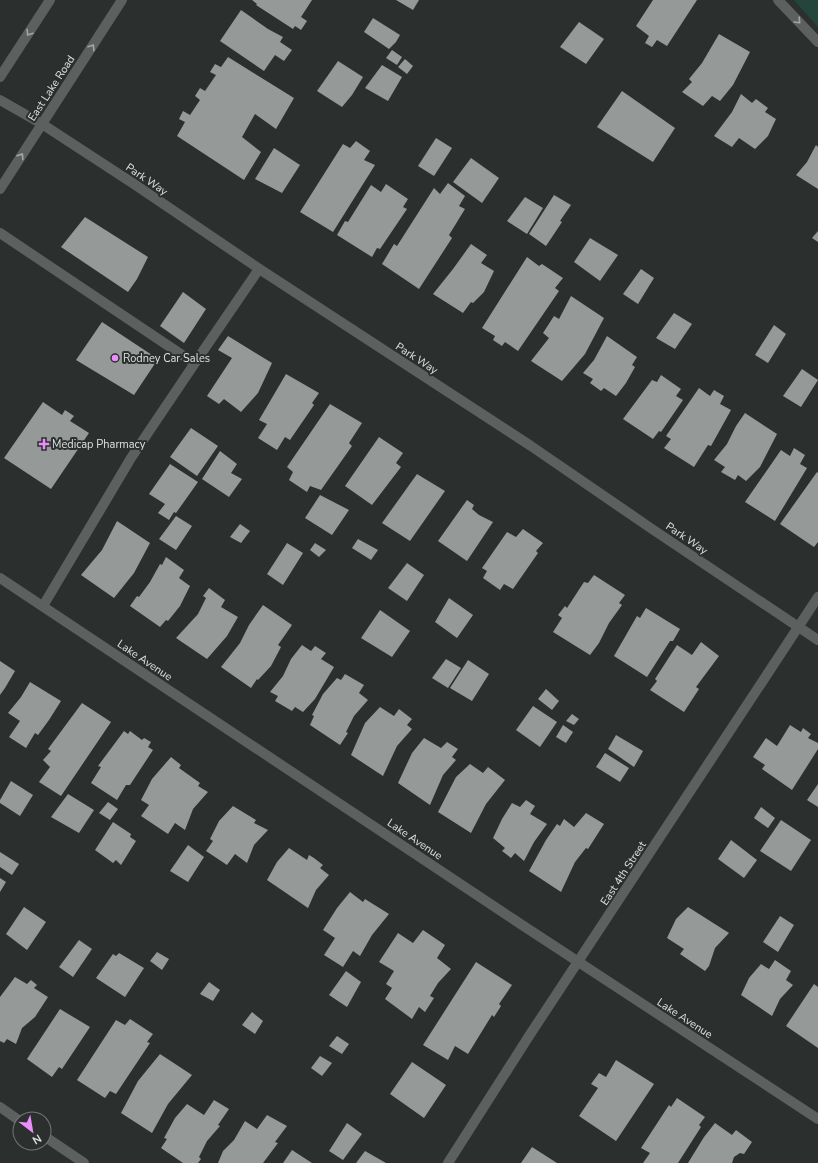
<svg xmlns="http://www.w3.org/2000/svg" width="818" height="1163" font-family="'Nunito Sans',sans-serif">
<style>
.green{fill:#24453b}
.building{fill:#959a98}
.lines{fill:none;stroke-linecap:round;stroke-linejoin:round}
.lane{stroke:#5c605f;stroke-width:10}
.street{stroke:#5c605f;stroke-width:10}
.secondary{stroke:#5c605f;stroke-width:10}
.oneway{stroke:#a4a6a5}
.poi-dot{fill:#eb8dfb;stroke:#2b2f2e;stroke-width:1.5}
.labels{text-anchor:middle;stroke-width:4;stroke-linejoin:round;paint-order:stroke}
.street-label{font-size:11px;fill:#dee0df;stroke:#2b2f2e}
.poi-label{font-size:11px;fill:#dee0df;stroke:#2b2f2e;text-anchor:start}
</style>
<rect width="100%" height="100%" fill="#2b2f2e"/>
<!-- green -->
<polygon class="green" points="794,0 818,0 818,27 816,25"/>
<!-- building -->
<g class="building">
<polygon points="252,0 312,0 301,17 307,21 301,30 295,26 293,29 256,5 257,4"/>
<polygon points="396,0 419,0 413,10"/>
<polygon points="653,0 697,0 667,46 657,40 652,47 645,43 649,36 636,26"/>
<polygon points="241,10 268,29 283,37 280,42 292,50 284,61 275,55 264,71 220,41"/>
<polygon points="373,18 400,35 396,42 389,49 364,32"/>
<polygon points="579,22 604,39 586,64 560,47"/>
<polygon points="719,34 750,52 733,85 720,101 712,96 703,106 682,92 692,82 689,79 702,63"/>
<polygon points="392,50 402,57 397,65 386,58"/>
<polygon points="228,57 294,98 276,129 255,114 242,137 261,152 244,180 177,136 185,122 179,119 183,111 190,115 200,100 195,96 200,88 205,91 216,75 210,72 215,64 221,67"/>
<polygon points="405,59 413,66 407,74 398,67"/>
<polygon points="338,61 363,77 352,95 342,107 317,91"/>
<polygon points="382,65 402,77 388,101 365,88"/>
<polygon points="622,91 675,128 653,162 597,127"/>
<polygon points="741,94 752,103 756,99 768,108 765,112 776,119 768,136 755,149 739,138 732,147 714,136 732,112"/>
<polygon points="436,138 452,148 434,176 418,166"/>
<polygon points="356,141 370,151 364,160 375,165 333,232 300,212 343,144 350,148"/>
<polygon points="816,145 818,147 818,189 796,175 807,162"/>
<polygon points="274,148 300,165 282,193 255,179"/>
<polygon points="471,158 499,178 482,203 453,182"/>
<polygon points="448,183 465,196 459,206 465,209 449,235 452,238 419,289 382,264 394,244 397,246 434,188 440,194"/>
<polygon points="386,184 408,199 403,207 407,209 380,249 377,248 372,257 337,235 345,221 348,222 371,185 381,192"/>
<polygon points="554,195 571,205 560,221 562,222 546,246 529,234"/>
<polygon points="525,197 543,208 527,234 507,221"/>
<polygon points="85,217 148,257 137,279 128,292 61,247"/>
<polygon points="818,231 818,242 812,238"/>
<polygon points="590,238 618,255 600,281 574,262"/>
<polygon points="471,244 487,255 481,263 494,271 484,292 473,303 471,302 463,313 433,294 453,269"/>
<polygon points="527,257 539,266 542,264 563,278 555,288 559,291 518,351 505,342 502,346 493,340 495,336 482,328"/>
<polygon points="641,269 654,278 638,304 623,294"/>
<polygon points="183,292 206,309 184,343 160,326"/>
<polygon points="571,296 604,318 585,354 562,381 531,361 549,338 543,333 554,316 559,319"/>
<polygon points="674,313 692,324 675,349 656,338"/>
<polygon points="102,322 158,359 134,395 76,360"/>
<polygon points="774,325 786,334 768,363 755,355"/>
<polygon points="228,336 272,363 258,393 241,412 224,399 219,404 207,396 232,358 218,350"/>
<polygon points="607,336 637,357 632,365 635,367 626,383 616,396 604,388 601,391 590,383 593,379 583,373 594,360"/>
<polygon points="802,369 818,380 801,407 783,396"/>
<polygon points="286,374 319,393 312,403 314,405 290,440 285,437 277,450 258,438 267,424 259,420"/>
<polygon points="661,375 681,389 676,396 683,400 661,432 659,431 653,439 623,419 652,380 657,382"/>
<polygon points="699,388 710,396 714,390 724,396 720,404 731,410 711,446 708,445 694,467 664,448 671,439 666,436"/>
<polygon points="43,402 62,415 65,410 74,416 70,421 89,433 51,489 4,458"/>
<polygon points="330,404 362,423 349,443 352,446 321,490 310,486 307,492 289,480 293,472 287,467"/>
<polygon points="745,413 777,434 760,467 746,481 738,475 735,480 721,472 725,467 714,460 727,444 736,426"/>
<polygon points="191,428 218,446 197,476 170,457"/>
<polygon points="379,437 403,453 396,463 401,467 372,505 345,486"/>
<polygon points="794,448 805,455 800,464 807,468 775,521 745,502 781,450 790,456"/>
<polygon points="220,451 237,464 231,473 242,479 229,497 202,479"/>
<polygon points="170,464 198,482 176,513 174,512 169,520 158,513 165,504 149,494"/>
<polygon points="817,472 818,473 818,542 814,547 780,524"/>
<polygon points="417,474 445,491 410,541 382,523"/>
<polygon points="320,495 349,510 332,535 305,518"/>
<polygon points="467,500 474,505 472,509 479,515 493,522 467,561 438,541"/>
<polygon points="176,516 192,526 176,550 159,539"/>
<polygon points="117,521 150,543 134,573 114,598 81,575 102,550"/>
<polygon points="240,524 250,531 241,543 230,537"/>
<polygon points="523,529 543,543 536,551 538,553 513,589 504,584 500,590 483,578 487,571 482,568 507,532 516,537"/>
<polygon points="358,539 378,550 371,560 352,548"/>
<polygon points="287,543 303,553 283,585 267,574"/>
<polygon points="315,543 326,550 319,557 310,550"/>
<polygon points="166,557 184,570 179,578 190,586 180,606 168,621 166,620 160,627 130,606 137,596 139,597 150,582 160,564 162,565"/>
<polygon points="407,563 424,575 407,601 388,588"/>
<polygon points="594,575 625,595 619,603 622,605 609,623 599,643 590,655 553,632 562,618 558,615 565,606 567,608 584,582 588,583"/>
<polygon points="209,588 225,600 221,607 238,617 227,636 207,659 176,638 198,614 206,598 203,596"/>
<polygon points="449,598 473,615 457,638 435,622"/>
<polygon points="263,605 292,625 278,645 281,647 271,666 258,680 257,679 251,688 221,667 240,643 249,625"/>
<polygon points="646,608 680,629 673,641 670,641 647,677 614,656 637,616 640,618"/>
<polygon points="380,610 410,631 392,657 361,638"/>
<polygon points="701,642 719,656 696,687 699,689 684,712 650,690 657,681 655,679 677,645 692,655"/>
<polygon points="302,645 311,651 315,646 326,653 321,659 334,667 315,699 303,712 295,707 292,711 275,701 278,696 270,692 283,676 291,659"/>
<polygon points="446,659 461,668 448,688 432,678"/>
<polygon points="468,660 489,674 472,701 450,688"/>
<polygon points="0,661 15,671 5,688 0,695"/>
<polygon points="345,674 364,685 359,693 368,700 354,716 346,732 348,733 340,745 310,725 314,716 312,715 323,694 337,678 341,680"/>
<polygon points="30,682 61,701 49,720 38,735 35,733 26,748 9,737 20,721 8,713 21,697"/>
<polygon points="546,689 559,701 552,710 538,699"/>
<polygon points="82,703 111,722 61,796 39,782 50,767 43,760 51,751 48,749"/>
<polygon points="533,706 557,722 540,747 516,730"/>
<polygon points="380,707 394,716 399,709 412,719 407,725 412,729 397,746 383,776 351,755 365,723"/>
<polygon points="572,714 579,719 574,725 566,721"/>
<polygon points="563,725 573,732 566,743 556,737"/>
<polygon points="790,725 801,732 803,728 811,734 808,738 818,743 818,749 792,790 762,769 765,765 753,757 766,738 777,746"/>
<polygon points="124,731 128,734 130,731 142,740 144,738 151,742 148,747 153,750 130,785 126,785 117,800 91,783 101,767 98,766"/>
<polygon points="616,735 643,751 634,767 608,749"/>
<polygon points="424,738 441,748 447,742 458,749 452,757 456,760 443,775 430,805 398,783 412,753"/>
<polygon points="605,753 629,768 620,782 596,767"/>
<polygon points="171,757 181,765 179,768 200,783 198,786 208,792 193,809 185,830 175,823 168,834 141,816 149,805 141,800 152,779"/>
<polygon points="470,764 483,773 488,767 505,780 486,804 471,833 438,812 456,777"/>
<polygon points="11,781 33,795 20,816 0,803 0,800"/>
<polygon points="818,784 818,807 807,800"/>
<polygon points="68,794 94,810 79,833 51,817"/>
<polygon points="526,800 535,806 530,814 547,824 534,842 524,861 515,853 511,858 506,854 502,851 505,848 493,838 502,819 512,803 520,807"/>
<polygon points="108,802 118,809 110,820 99,813"/>
<polygon points="233,806 256,820 254,823 268,830 254,845 247,863 235,854 227,865 206,851 213,841 210,839 219,821"/>
<polygon points="761,807 775,818 768,828 754,818"/>
<polygon points="586,813 604,824 588,849 586,848 575,862 561,892 529,871 546,840 557,824 560,826 564,819 574,827"/>
<polygon points="781,820 811,840 791,871 760,851"/>
<polygon points="113,822 131,834 130,837 136,841 121,865 116,860 113,863 95,850"/>
<polygon points="731,840 757,860 744,878 718,859"/>
<polygon points="188,845 204,857 188,882 170,871"/>
<polygon points="289,848 307,860 309,855 314,858 323,865 320,868 329,875 316,890 308,908 267,880 277,862"/>
<polygon points="0,852 19,864 12,875 0,867"/>
<polygon points="0,878 6,882 0,892"/>
<polygon points="350,892 363,902 365,899 389,914 372,935 360,956 353,951 343,967 324,955 335,938 323,930 337,908"/>
<polygon points="24,907 46,922 27,950 6,934"/>
<polygon points="688,907 729,933 715,948 709,966 705,971 680,954 684,949 667,938 676,919"/>
<polygon points="780,916 794,925 778,952 763,942"/>
<polygon points="423,930 445,945 437,958 451,969 438,983 430,996 434,998 425,1012 419,1007 412,1019 385,999 392,988 386,984 394,971 379,962 398,933 413,943"/>
<polygon points="79,940 92,949 73,977 59,967"/>
<polygon points="157,952 169,959 162,970 150,961"/>
<polygon points="119,953 144,968 125,997 96,978 113,954 116,956"/>
<polygon points="775,960 791,971 786,980 793,985 780,999 772,1016 741,995 749,978 761,964 769,969"/>
<polygon points="476,962 512,985 499,1004 501,1006 494,1017 492,1015 468,1054 455,1046 448,1060 423,1045"/>
<polygon points="346,971 361,982 347,1007 329,995"/>
<polygon points="15,977 27,984 31,980 37,985 34,988 48,997 35,1017 22,1028 16,1044 7,1039 4,1043 0,1041 0,997"/>
<polygon points="209,982 220,990 213,1001 200,994"/>
<polygon points="814,984 818,987 818,1048 786,1026"/>
<polygon points="60,1009 90,1027 62,1069 59,1067 52,1077 27,1059"/>
<polygon points="252,1012 263,1021 255,1034 242,1025"/>
<polygon points="130,1019 153,1034 147,1042 150,1043 116,1094 110,1091 105,1098 77,1080 116,1020 125,1025"/>
<polygon points="337,1036 349,1044 342,1054 329,1046"/>
<polygon points="160,1054 192,1075 168,1104 152,1133 121,1113 138,1081"/>
<polygon points="320,1056 332,1063 322,1076 311,1068"/>
<polygon points="616,1060 654,1084 616,1141 579,1116 598,1088 591,1084 599,1073 606,1077"/>
<polygon points="412,1062 446,1085 424,1118 390,1094"/>
<polygon points="677,1098 705,1117 699,1125 701,1127 678,1163 643,1163 650,1153 641,1148 669,1105 671,1107"/>
<polygon points="214,1100 229,1109 218,1125 220,1126 207,1141 199,1157 201,1159 198,1163 183,1163 161,1148 167,1139 164,1138 175,1118 187,1104 204,1115"/>
<polygon points="267,1115 287,1126 275,1142 278,1143 263,1163 218,1163 223,1151 234,1140 245,1121 257,1129"/>
<polygon points="347,1123 362,1134 343,1160 329,1151"/>
<polygon points="715,1123 732,1135 736,1130 752,1142 744,1154 740,1153 734,1157 732,1163 688,1163 704,1137"/>
<polygon points="532,1147 557,1163 521,1163"/>
<polygon points="292,1150 312,1163 283,1163"/>
<polygon points="365,1151 386,1163 356,1163"/>
</g>
<g class="lines">
<!-- lane -->
<g class="lane">
<polyline points="0,233 194,363"/>
<polyline points="43,606 131,458 203,351 259,269"/>
</g>
<!-- street -->
<g class="street">
<polyline points="778,0 818,42"/>
<polyline points="0,100 42,124 134,184 264,272 531,446 652,529 818,640"/>
<polyline points="0,578 516,921 818,1119"/>
<polyline points="0,1107 20,1121"/>
<polyline points="44,1136 84,1163"/>
<polyline points="448,1163 529,1036 818,597"/>
</g>
<!-- secondary -->
<g class="secondary">
<polyline points="0,77 50,0"/>
<polyline points="0,189 122,0"/>
</g>
</g>
<!-- one-way arrows -->
<defs><path id="oneway-chevron" d="M-2-3.5L2.5 0L-2 3.5" fill="none" stroke-width="1.6" stroke-linecap="round" stroke-linejoin="round"/></defs>
<g class="oneway">
<use href="#oneway-chevron" transform="translate(798 21) rotate(46)"/>
<use href="#oneway-chevron" transform="translate(29 33) rotate(123)"/>
<use href="#oneway-chevron" transform="translate(92 47) rotate(-57)"/>
<use href="#oneway-chevron" transform="translate(21 156) rotate(-57)"/>
</g>
<!-- markers -->
<g class="poi-dot">
<circle cx="115" cy="358" r="4"/>
<path d="M42 438h4v4h4v4h-4v4h-4v-4h-4v-4h4z"/>
</g>
<g class="labels">
<!-- street labels -->
<g class="street-label">
<text transform="translate(51 88) rotate(-57)" y="4">East Lake Road</text>
<text transform="translate(147 179) rotate(34)" y="4">Park Way</text>
<text transform="translate(417 358) rotate(33)" y="4">Park Way</text>
<text transform="translate(687 538) rotate(34)" y="4">Park Way</text>
<text transform="translate(145 660) rotate(34)" y="4">Lake Avenue</text>
<text transform="translate(415 839) rotate(34)" y="4">Lake Avenue</text>
<text transform="translate(623 873) rotate(-57)" y="4">East 4th Street</text>
<text transform="translate(685 1018) rotate(33)" y="4">Lake Avenue</text>
</g>
<!-- poi labels -->
<g class="poi-label">
<text x="123" y="362">Rodney Car Sales</text>
<text x="52" y="448">Medicap Pharmacy</text>
</g>
</g>
<!-- north arrow -->
<g transform="translate(32 1131) rotate(149)"><circle r="19" fill="#2b2f2e" stroke="#737675"/>
<path d="M0-3L7 15L0 10L-7 15Z" fill="#eb8dfb"/>
<text y="-6" font-size="11" font-weight="bold" text-anchor="middle" fill="#dee0df">N</text>
</g>
</svg>
